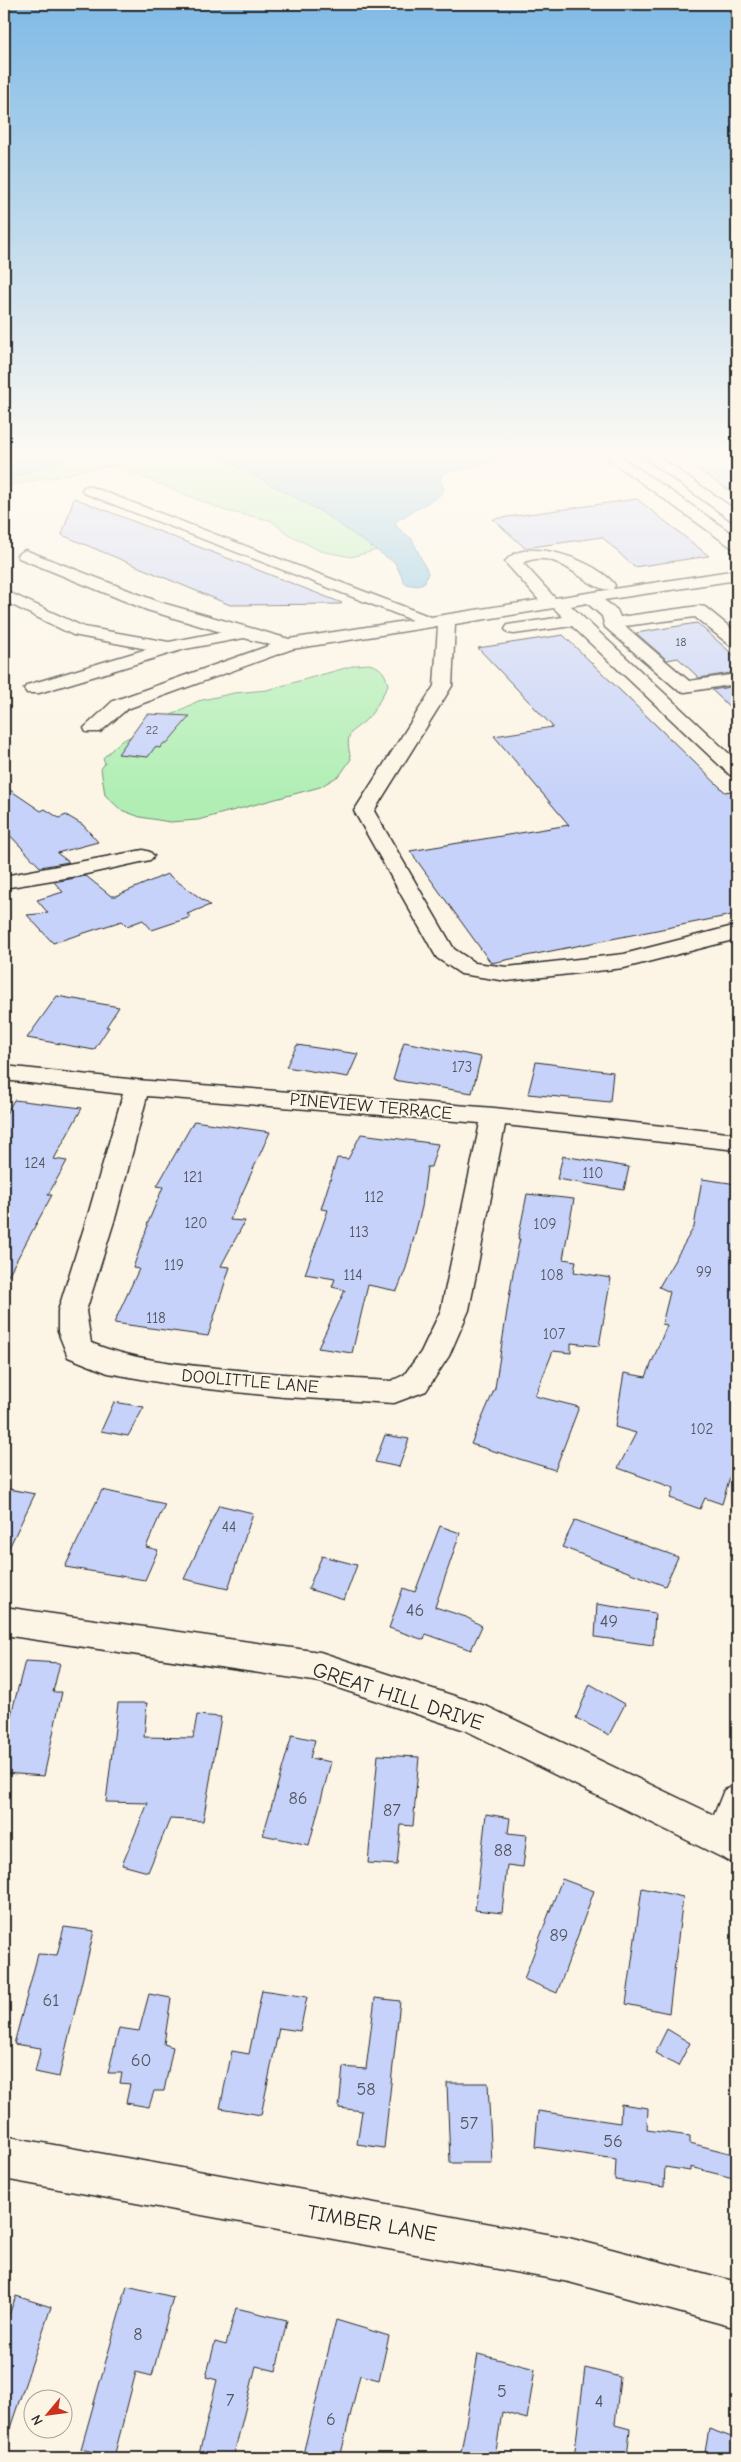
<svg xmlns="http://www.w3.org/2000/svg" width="741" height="2462" font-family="'Comic Neue',sans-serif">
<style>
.green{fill:#b0eeb4;stroke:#6e8c70}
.water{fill:#84c4e4;stroke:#60879a}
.building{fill:#c6d2f9;stroke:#2b2b2b}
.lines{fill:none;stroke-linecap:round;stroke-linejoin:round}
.minor-casing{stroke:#2b2b2b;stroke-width:3}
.minor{fill:#fcf5e5;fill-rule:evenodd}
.labels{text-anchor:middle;stroke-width:4;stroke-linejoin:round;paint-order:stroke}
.far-number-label{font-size:12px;fill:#52555e}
.number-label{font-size:15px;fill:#52555e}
.street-label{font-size:18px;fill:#2b2b2b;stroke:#fcf5e5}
.near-number-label{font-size:18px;fill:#52555e}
.near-street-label{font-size:21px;fill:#2b2b2b;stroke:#fcf5e5}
</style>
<rect width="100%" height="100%" fill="#fcf5e5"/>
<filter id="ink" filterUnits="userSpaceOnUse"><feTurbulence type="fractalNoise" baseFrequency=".02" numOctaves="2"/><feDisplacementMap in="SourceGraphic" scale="10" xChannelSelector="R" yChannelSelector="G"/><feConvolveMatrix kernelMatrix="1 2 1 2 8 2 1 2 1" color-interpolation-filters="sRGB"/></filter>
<g filter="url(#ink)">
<!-- green -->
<g class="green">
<polygon points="84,453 200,453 216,455 320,511 377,550 351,557 320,551 288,534 270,520 226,511 115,466 96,467 55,477 4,486 4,480"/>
<path d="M369,664C382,667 385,673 388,685C383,694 378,705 372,713C357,733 342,726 351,759L340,775L320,787L198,820L170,822L140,817L121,810L105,795L101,769L105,763L103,758L120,742L198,701L234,693L267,690L356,665Z"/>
</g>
<!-- water -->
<g class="water">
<polygon points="4,453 84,453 4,480"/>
<polygon points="200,453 496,453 495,460 489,463 445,473 440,478 444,490 439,496 395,522 397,527 412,539 428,573 425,582 417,586 405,584 395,563 320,511 220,457"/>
</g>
<!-- building -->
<g class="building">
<polygon points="728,453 737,453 737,496 683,459"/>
<polygon points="74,498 342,603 341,604 230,605 62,535"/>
<polygon points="637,499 709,556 634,567 602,537 525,548 493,519"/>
<polygon points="697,623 737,658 737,672 699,678 678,658 667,660 636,633"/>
<polygon points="563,635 725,792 737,790 737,914 491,963 410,851 569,825 494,736 553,727 478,648"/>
<polygon points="737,686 737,714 712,690"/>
<polygon points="147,714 190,716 167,743 164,743 160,748 155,747 148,757 118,754"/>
<polygon points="4,786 41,811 45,809 59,818 66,815 83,825 98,842 57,853 69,862 40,867 4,829"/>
<polygon points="167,874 210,905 187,914 191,917 152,930 143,920 127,926 122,921 53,943 27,915 48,913 37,900 63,892 54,882 86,876 111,896 116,896"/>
<polygon points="57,996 119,1007 106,1027 109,1027 94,1050 27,1038"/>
<polygon points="404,1042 481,1057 472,1093 393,1080"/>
<polygon points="297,1045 358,1054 348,1077 286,1067"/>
<polygon points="536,1062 613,1072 610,1102 528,1094"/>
<polygon points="14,1100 82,1108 54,1159 67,1161 48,1195 52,1195 4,1283 4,1117"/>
<polygon points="194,1121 270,1132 230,1220 245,1221 221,1266 230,1267 208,1336 114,1323 139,1269 133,1268 148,1225 147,1225 163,1187 157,1186"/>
<polygon points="361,1134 438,1144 431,1167 427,1167 422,1207 406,1268 397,1291 368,1285 352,1353 318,1348 345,1290 332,1287 335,1279 305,1274 328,1210 321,1209 337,1158 348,1159"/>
<polygon points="563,1156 629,1167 624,1190 557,1179"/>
<polygon points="702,1179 737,1184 737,1452 722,1504 705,1498 700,1509 670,1498 674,1488 618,1468 636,1433 615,1427 624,1373 646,1377 667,1325 662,1324 670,1292 659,1287 694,1227"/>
<polygon points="527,1194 574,1199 563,1259 576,1261 574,1272 611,1278 599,1346 571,1343 571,1353 553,1351 535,1396 579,1407 555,1470 471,1444 495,1388 514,1266 520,1239 518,1239"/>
<polygon points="114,1402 144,1407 128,1436 101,1431"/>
<polygon points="385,1435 409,1439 399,1467 375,1462"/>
<polygon points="4,1488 35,1494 4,1558"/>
<polygon points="102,1490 165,1504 146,1547 158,1550 145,1580 65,1567"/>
<polygon points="219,1505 253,1513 228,1589 184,1579"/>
<polygon points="575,1520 678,1557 665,1586 562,1547"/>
<polygon points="440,1526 460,1533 435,1607 466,1617 482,1626 471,1650 426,1634 424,1640 389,1628 403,1588 415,1592"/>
<polygon points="322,1556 357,1565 344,1600 308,1589"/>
<polygon points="597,1604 655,1613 653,1645 595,1637"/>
<polygon points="25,1661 60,1663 53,1692 62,1692 44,1776 4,1773 4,1742"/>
<polygon points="590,1684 625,1704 609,1735 576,1718"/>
<polygon points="118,1703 147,1703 144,1737 193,1738 197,1715 221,1717 203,1821 170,1819 148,1872 122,1865 148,1803 106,1802"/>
<polygon points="292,1735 315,1740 310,1758 331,1762 309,1845 263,1835"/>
<polygon points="378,1755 419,1757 413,1826 401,1825 397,1865 368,1863"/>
<polygon points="486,1814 510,1818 508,1833 527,1835 523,1867 507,1865 502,1913 475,1910"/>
<polygon points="562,1879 594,1891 557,1993 524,1979"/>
<polygon points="642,1888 683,1897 669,2013 626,2004"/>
<polygon points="64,1927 94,1931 59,2077 35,2072 41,2048 14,2044 38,1954 57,1955"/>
<polygon points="262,1990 307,1997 300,2031 279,2028 261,2115 220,2108 232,2051 249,2054"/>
<polygon points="149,1994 171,1998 164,2044 173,2047 164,2091 154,2091 149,2107 126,2103 130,2084 120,2083 122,2073 108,2073 119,2028 139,2031"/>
<polygon points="375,1998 400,2001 384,2148 357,2144 362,2111 339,2108 343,2067 366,2069"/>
<polygon points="667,2029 690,2043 678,2066 655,2053"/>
<polygon points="447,2083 488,2083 492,2163 450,2163"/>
<polygon points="621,2104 648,2108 647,2130 690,2136 690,2143 737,2155 737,2179 690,2167 690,2171 665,2167 664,2187 615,2180 616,2159 535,2147 538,2111 620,2123"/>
<polygon points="127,2286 173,2297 152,2376 136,2372 114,2457 81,2449"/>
<polygon points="16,2296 51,2307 8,2434 4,2433 4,2328"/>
<polygon points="236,2308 287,2320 276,2371 256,2366 233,2458 198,2458 217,2380 206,2377 215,2342 226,2345"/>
<polygon points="336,2320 389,2336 379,2380 360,2375 340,2458 302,2458"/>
<polygon points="478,2354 535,2369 527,2419 502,2412 495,2458 460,2458"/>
<polygon points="585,2368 620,2377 615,2425 630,2429 627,2458 574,2458"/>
<polygon points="709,2429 737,2439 737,2458 704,2458"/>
</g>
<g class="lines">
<!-- minor casing -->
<g class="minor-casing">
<g id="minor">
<polygon points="600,453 616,453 737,537 737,549 731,547"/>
<polygon points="638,453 654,453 737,511 737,523 732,521"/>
<path d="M89,486L431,617L539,600L505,562C525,533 600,563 615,585L613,589C588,595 560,544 523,563L555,598L737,570V580L604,600L617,610L620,617L699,606L705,607L737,633V647L731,646L695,617L625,626L689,681L737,674V684L685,692L679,691L605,627L602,616L587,603L571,606L737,761V777L730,775L572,626L514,634L508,633L505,629L508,625L514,624L563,617L554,608L455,624L452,686L374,811L454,949L475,963L507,967L624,954L737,925V939L624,968L507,981L461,974L437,958L434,953L354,811L434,686L438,626L292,649L127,709L100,732H86L84,728L113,701L271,645L244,638L185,649L39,693H27L24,689L27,685L147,649L73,635L4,601V590L84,627L169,642L221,632L147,610L19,558L17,555L25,550L159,602L289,639L412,620L84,493L82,490L84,487Z"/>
<polygon points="143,850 150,852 154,856 150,860 77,876 4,888 4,876"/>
<path d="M4,1066L137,1080L494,1108L737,1134V1150L505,1125L469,1310L449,1356L426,1391L394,1403L284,1397L180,1386L108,1373L68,1357L58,1332V1311L88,1215L123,1094L4,1080ZM147,1096L480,1123L441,1310L421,1352L404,1375L391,1381C333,1378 275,1374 217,1368C175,1364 131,1359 91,1343L86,1311L116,1215Z"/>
<polygon points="4,1607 320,1652 488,1707 714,1815 724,1790 737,1785 737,1865 465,1730 320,1682 4,1635"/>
<polygon points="4,2136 569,2238 737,2282 737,2328 569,2282 4,2179"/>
</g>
</g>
<!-- minor -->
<use href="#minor" class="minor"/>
</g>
</g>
<!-- sky -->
<linearGradient id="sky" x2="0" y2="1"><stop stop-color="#80bae6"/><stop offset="0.57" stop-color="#fefaf3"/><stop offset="1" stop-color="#fefaf3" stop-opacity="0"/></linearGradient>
<rect width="741" height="798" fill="url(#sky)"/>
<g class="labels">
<!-- far-number labels -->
<g class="far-number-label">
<text x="681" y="646">18</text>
<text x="152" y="734">22</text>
</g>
<!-- number labels -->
<g class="number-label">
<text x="462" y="1072">173</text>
<text x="35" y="1168">124</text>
<text x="593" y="1178">110</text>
<text x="193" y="1182">121</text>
<text x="374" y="1202">112</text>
<text x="196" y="1228">120</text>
<text x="545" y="1229">109</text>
<text x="359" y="1237">113</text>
<text x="174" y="1270">119</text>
<text x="704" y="1277">99</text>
<text x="353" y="1280">114</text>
<text x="552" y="1280">108</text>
<text x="156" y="1323">118</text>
<text x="554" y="1339">107</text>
<text x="702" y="1434">102</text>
<text x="229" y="1532">44</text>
</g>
<!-- street labels -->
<g class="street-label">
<text transform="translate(371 1106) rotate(5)" y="6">PINEVIEW TERRACE</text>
<text transform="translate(250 1381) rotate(5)" y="6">DOOLITTLE LANE</text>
</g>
<!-- near-number labels -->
<g class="near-number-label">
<text x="415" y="1616">46</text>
<text x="609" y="1627">49</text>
<text x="298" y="1804">86</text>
<text x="392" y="1816">87</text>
<text x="503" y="1856">88</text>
<text x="559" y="1941">89</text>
<text x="51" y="2006">61</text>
<text x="141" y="2066">60</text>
<text x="366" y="2095">58</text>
<text x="469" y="2129">57</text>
<text x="613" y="2147">56</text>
<text x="138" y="2340">8</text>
<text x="502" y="2397">5</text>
<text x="230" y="2406">7</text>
<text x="599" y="2407">4</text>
<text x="331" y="2425">6</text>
</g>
<!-- near-street labels -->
<g class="near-street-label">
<text transform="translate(398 1696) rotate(18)" y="7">GREAT HILL DRIVE</text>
<text transform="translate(372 2223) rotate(10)" y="7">TIMBER LANE</text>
</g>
</g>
<!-- margin -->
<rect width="741" height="2462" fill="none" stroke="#fcf5e5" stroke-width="20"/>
<rect x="10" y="10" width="721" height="2442" fill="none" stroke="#2b2b2b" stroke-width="2" filter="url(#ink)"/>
<!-- north arrow -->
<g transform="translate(48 2414) rotate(241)"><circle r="24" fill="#fcf5e5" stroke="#a8a49b"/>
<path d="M0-4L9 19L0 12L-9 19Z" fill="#c8321e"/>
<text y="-8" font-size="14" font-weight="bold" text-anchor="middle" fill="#2b2b2b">N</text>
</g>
</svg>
